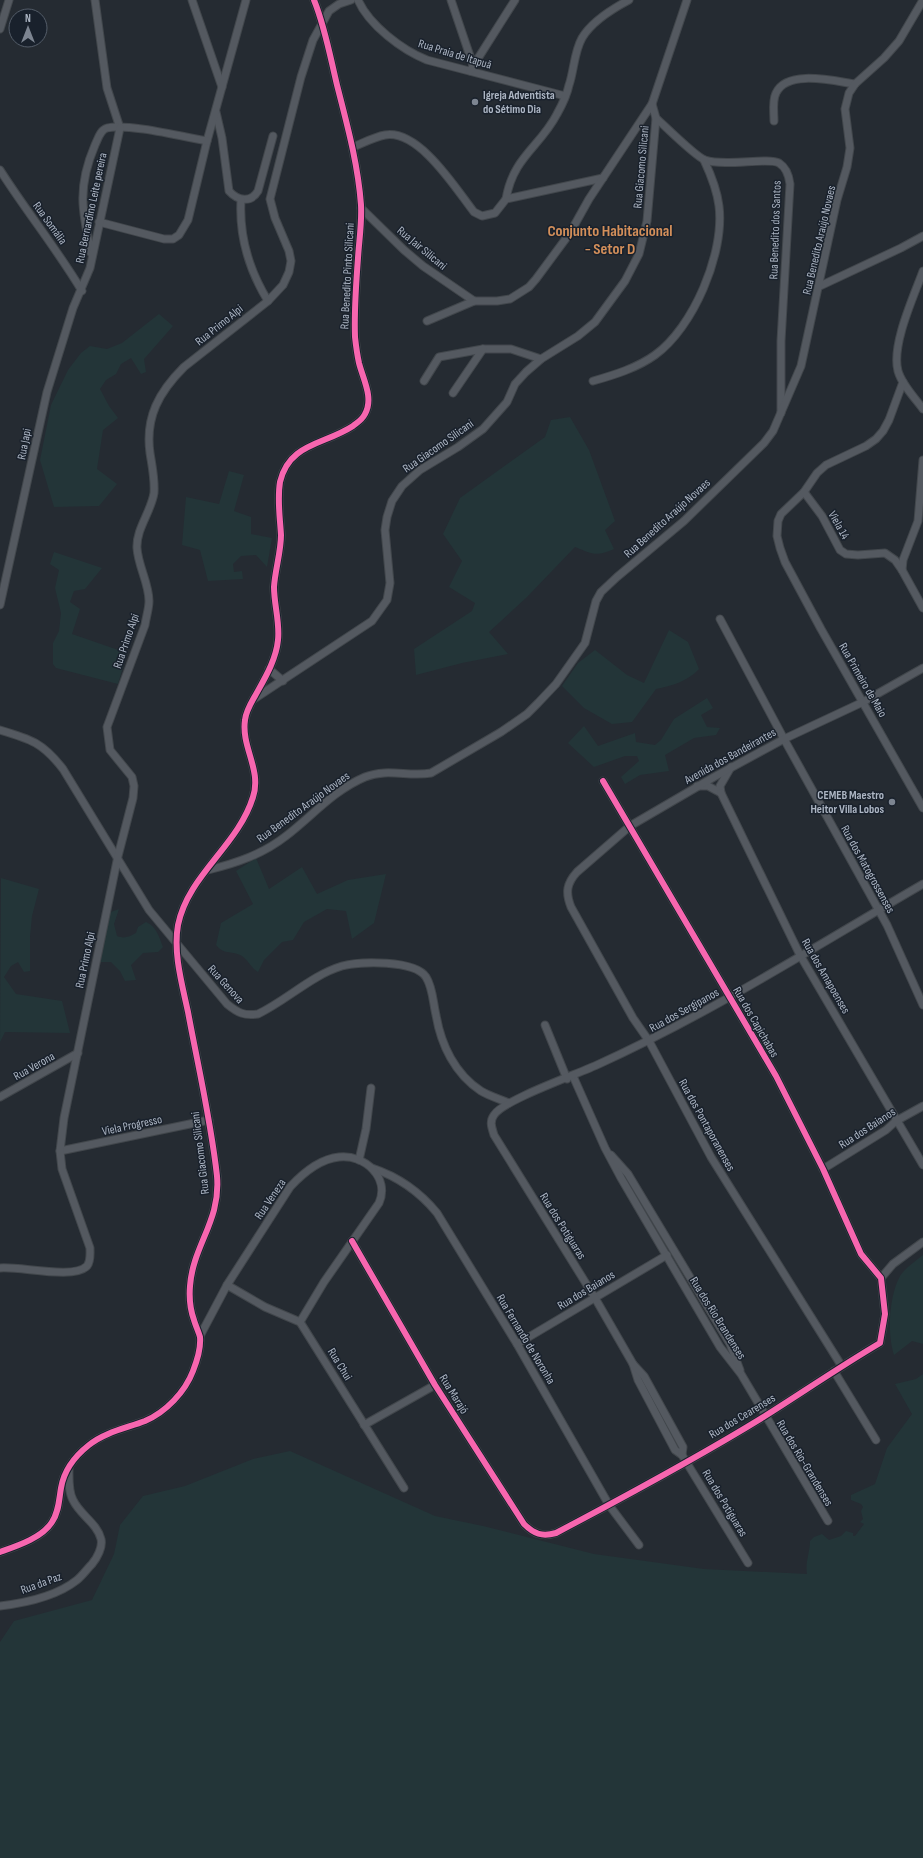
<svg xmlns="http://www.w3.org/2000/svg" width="923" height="1858" font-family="'Sofia Sans Condensed',sans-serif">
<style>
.green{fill:#233538}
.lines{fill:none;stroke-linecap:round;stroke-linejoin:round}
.minor-casing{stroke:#42474c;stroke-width:9}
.minor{stroke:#545960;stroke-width:7}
.cycleway-casing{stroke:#19212c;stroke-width:8}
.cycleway{stroke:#f766af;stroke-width:6}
.poi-dot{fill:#7d8591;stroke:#19212c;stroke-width:1.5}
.labels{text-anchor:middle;stroke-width:3;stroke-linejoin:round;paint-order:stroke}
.street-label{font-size:12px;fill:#adb6c4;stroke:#19212c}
.poi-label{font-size:12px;font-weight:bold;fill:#adb6c4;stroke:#19212c;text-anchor:start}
.district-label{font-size:16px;font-weight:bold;fill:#d38f5a;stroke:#19212c}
</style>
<rect width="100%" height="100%" fill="#252b32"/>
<!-- green -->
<g class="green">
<polygon points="159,314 173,326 144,359 146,372 141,374 131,358 121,364 116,374 106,380 100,389 109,406 118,418 103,430 97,469 117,484 99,506 54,507 40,460 51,405 68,370 81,353 90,346 107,349 122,343"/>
<path d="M570,417L589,450L615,521L605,530L614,549C595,557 593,554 575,547L527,597L489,632L508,654L462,663L416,675L414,649L472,611L475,603L449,587L462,561L443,534L460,498L545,437L551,420Z"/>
<polygon points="229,471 244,475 234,511 251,517 251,534 272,538 267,567 256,555 241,556 233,564 234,572 242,571 243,579 208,581 200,550 182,545 186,497 219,504"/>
<polygon points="54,552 102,568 85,589 74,591 70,602 80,609 72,634 127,653 118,684 56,668 53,664 53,643 59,631 61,613 55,588 59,570 50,564"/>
<path d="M669,630L688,642L699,669C688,681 672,686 656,689L632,722L612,724L584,708L562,686L578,663L595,650L627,675L644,683Z"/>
<polygon points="707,698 713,708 701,715 707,727 720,728 716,735 694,738 665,755 669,771 640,775 625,784 621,777 639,761 637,756 625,756 594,767 568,743 584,726 598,746 635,733 636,742 655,745 661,740 674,719"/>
<path d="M256,858L269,889L302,867L317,894L348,880L386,874L374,923L352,939L346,911L327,909L304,922L293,940L282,942L264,960L258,972C251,968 248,960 242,956C232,950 225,956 216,945L221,923L253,904L236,871Z"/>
<polygon points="1,878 39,889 32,916 30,937 30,971 24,972 18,962 11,966 4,977 16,994 62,1001 70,1033 5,1032 0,1042"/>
<path d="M119,909L114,924L117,936C124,939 129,937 136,933L138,927L146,922C157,927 159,937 163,947L158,952L143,953L131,965L136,980L125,981L120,971L111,962H100L108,913Z"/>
<path d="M923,1255V1344L912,1341L894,1355C887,1334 889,1296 900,1276C905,1268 916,1261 923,1255Z"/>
<path d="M923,1374V1858H0V1642L14,1621L92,1600L114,1554L120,1525L143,1496L185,1486L253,1459L290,1451L435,1516L483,1526L594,1554L704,1569L807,1574C805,1562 810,1552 810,1541L814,1537L822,1534L829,1540L841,1536L846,1531L853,1533V1536H855L864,1524L860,1522L863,1519L861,1511L863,1507L861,1504L851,1500V1495L875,1484L887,1448L912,1414L895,1384L916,1379Z"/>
</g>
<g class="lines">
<!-- minor casing -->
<g class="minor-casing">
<g id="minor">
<polyline points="95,0 107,88 120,128"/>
<polyline points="192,0 222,87"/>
<path d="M358,0C369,25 402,50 427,60L565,96"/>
<polyline points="451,0 473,65"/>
<polyline points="0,29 9,0"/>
<polyline points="470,71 515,0"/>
<path d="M216,112L222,138L229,191C238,201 251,203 258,191L273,136"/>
<path d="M656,118C665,126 696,157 705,160C725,167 768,157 779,163C787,168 789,176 790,184L781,341V413"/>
<path d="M774,121C774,112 772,101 776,93C787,69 834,81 855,84"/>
<path d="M353,147C363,143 374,137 385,135C419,129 456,189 474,212L482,216L495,213L506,199L603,178"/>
<path d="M0,170C26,211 57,249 82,291"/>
<path d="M506,199C513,157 540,147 557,114C562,105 567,95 569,85C574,71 574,52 582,38C592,21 612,9 629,0"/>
<path d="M241,200C239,236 249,270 268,301"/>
<polyline points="361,208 404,250 423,266 474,301"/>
<polyline points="99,222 164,239 173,239 179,235 188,220 207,141 246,0"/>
<path d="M91,253C82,211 77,187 95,145C98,139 100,130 107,128C127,123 184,137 207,141"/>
<path d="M923,271C914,296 891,345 898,371C902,385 915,398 923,409"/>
<polyline points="820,286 901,248 923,236"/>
<polyline points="427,321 474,301 497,301 510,299 529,287 536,279 570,233 589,199 652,104 687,0"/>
<polyline points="424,381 439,357 483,349 511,349 541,359"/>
<path d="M593,381C614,375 637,368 655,355C693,328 725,253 719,206C717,189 711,175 704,160"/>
<polyline points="903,382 889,420 883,431 876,439 866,446 826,465 817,473 804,492 781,514 778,521 777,536 780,548 785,562 821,629 923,808"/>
<polyline points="453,393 483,349"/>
<polyline points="804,492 822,516 840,550 846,554 858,555 885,553 895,560 902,570 923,608"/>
<polyline points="902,570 903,560 918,521 923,460"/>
<polyline points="0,605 47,392 73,308 90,268 120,128"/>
<polyline points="720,619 784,739 887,925 923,1005"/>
<polyline points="269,669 283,681"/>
<polyline points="254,699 372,621 387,600 390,583 385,530 387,517 392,501 402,486 420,470 458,447 483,429 507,402 515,384 526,372 541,359 578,336 595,322 625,281 639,254 647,221 656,118 652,104"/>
<path d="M0,730C31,739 43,743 63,769L149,910L227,1004C238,1013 244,1016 258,1014C287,1000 312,975 342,966C360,961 415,960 426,977C433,988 433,1003 436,1015C441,1045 455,1074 481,1091C489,1096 500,1099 509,1103"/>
<polyline points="697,786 708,786 721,793 720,786 731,767"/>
<polyline points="721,793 800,955 923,1165"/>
<path d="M208,870C237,863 263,854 286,836C312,816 334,790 365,777C387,768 409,777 431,773L501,732L527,714L538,703L556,684L585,643L596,601L601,592L617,577L684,521L764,443L773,431L801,366L837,200L847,167L850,148L845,109L849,93L855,84L884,58L899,41L923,0"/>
<polyline points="545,1025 567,1079"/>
<polyline points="573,1076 605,1148 621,1178 720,1347 741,1374 828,1521"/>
<polyline points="0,1097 78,1053"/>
<polyline points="60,1151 209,1120"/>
<polyline points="611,1155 628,1174 730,1344 740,1370"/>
<polyline points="359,1160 366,1129 371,1088"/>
<path d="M372,1168C399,1177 419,1191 437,1213L517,1344L609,1505L639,1545"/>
<polyline points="823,1169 886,1130 896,1121 923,1106"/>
<path d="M352,1241L435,1385L524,1524C534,1534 542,1537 556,1533C626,1496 697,1458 765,1416C803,1392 841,1366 880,1343L885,1314L881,1278L861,1254L823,1169L776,1076L603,781"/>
<path d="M0,1268C20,1266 74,1280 87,1266C91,1261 90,1254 90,1248L62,1169L60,1151L64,1118L118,856L133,798L134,786L132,777L110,750L107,727L145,625C146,617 149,609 149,601C149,583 138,566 137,548C136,529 151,512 154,493C155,479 152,466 150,453C145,417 159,392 184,367L268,301L283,285L289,272L291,261L289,251L275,218L270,199L301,77L313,40L329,11L339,4L351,0"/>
<polyline points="881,1278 893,1264 923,1242"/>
<polyline points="227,1285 265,1307 300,1322 404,1488"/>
<path d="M200,1336L227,1285L290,1187C303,1173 319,1159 339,1157C365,1154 390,1178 379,1203L324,1282L300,1322"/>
<polyline points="517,1344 667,1255"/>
<polyline points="633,1364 638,1380 675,1450 682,1455 748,1563"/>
<path d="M841,1365L711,1157L649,1041L633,1018L571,907C565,892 567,883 577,872L630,826L714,777L784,739L863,702L923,668"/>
<polyline points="834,1371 876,1440"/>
<polyline points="364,1425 435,1385"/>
<path d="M682,1455L683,1447L644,1376L633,1364L595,1298L494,1135C492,1128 489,1122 494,1115C503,1100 578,1074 599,1064C711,1013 816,946 923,884"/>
<path d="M0,1552C17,1546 42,1538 52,1522C59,1512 59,1499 61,1488C64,1470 75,1456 89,1445C105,1432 127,1428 145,1421C166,1412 185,1392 193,1371C197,1361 201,1348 200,1337C199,1333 195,1324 194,1320C190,1309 189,1298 190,1286C193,1245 221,1221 217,1176C211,1121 198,1066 188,1012C182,984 173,953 178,925C188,875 238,846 253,797C262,770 241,747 245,720C246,711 251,703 255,696C265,678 276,660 278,640C280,622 274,605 274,587C275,570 281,552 281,535C280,517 277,500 280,482C289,443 324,445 353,426C358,422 362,420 365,414C374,398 363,379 359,363C357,354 356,346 355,337C354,311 356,284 358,258C359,241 362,223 361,205C358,164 347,124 337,85C330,56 325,27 314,0"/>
<path d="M0,1606C25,1603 57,1596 77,1580C83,1575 87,1569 92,1564C97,1558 103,1547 101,1539C97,1523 80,1515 73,1500C68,1491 69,1477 69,1467"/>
</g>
</g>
<!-- minor -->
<use href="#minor" class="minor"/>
<!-- cycleway casing -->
<g class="cycleway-casing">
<g id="cycleway">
<path d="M352,1241L435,1385L524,1524C534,1534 542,1537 556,1533C626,1496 697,1458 765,1416C803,1392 841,1366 880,1343L885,1314L881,1278L861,1254L823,1169L776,1076L603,781"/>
<path d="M0,1552C17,1546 42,1538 52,1522C59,1512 59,1499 61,1488C64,1470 75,1456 89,1445C105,1432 127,1428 145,1421C166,1412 185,1392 193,1371C197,1361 201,1348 200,1337C199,1333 195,1324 194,1320C190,1309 189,1298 190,1286C193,1245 221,1221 217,1176C211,1121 198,1066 188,1012C182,984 173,953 178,925C188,875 238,846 253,797C262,770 241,747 245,720C246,711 251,703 255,696C265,678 276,660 278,640C280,622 274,605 274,587C275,570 281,552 281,535C280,517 277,500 280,482C289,443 324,445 353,426C358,422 362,420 365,414C374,398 363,379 359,363C357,354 356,346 355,337C354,311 356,284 358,258C359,241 362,223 361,205C358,164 347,124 337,85C330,56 325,27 314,0"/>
</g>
</g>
<!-- cycleway -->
<use href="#cycleway" class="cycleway"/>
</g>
<!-- markers -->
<g class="poi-dot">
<circle cx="475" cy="102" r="4"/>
<circle cx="892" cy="802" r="4"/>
</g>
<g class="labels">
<!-- street labels -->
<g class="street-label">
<text transform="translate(455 54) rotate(17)" y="4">Rua Praia de Itapuã</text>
<text transform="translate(641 167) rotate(-85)" y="4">Rua Giacomo Silicani</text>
<text transform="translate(91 208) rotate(-78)" y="4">Rua Bernardino Leite pereira</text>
<text transform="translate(50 223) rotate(54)" y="4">Rua Somália</text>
<text transform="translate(775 230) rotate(-88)" y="4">Rua Benedito dos Santos</text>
<text transform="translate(819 240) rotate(-77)" y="4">Rua Benedito Araújo Novaes</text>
<text transform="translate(422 248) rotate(40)" y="4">Rua Jair Silicani</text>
<text transform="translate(347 276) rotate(-87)" y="4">Rua Benedito Pinto Silicani</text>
<text transform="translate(219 325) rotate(-39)" y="4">Rua Primo Alpi</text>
<text transform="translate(24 444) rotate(-79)" y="4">Rua Japi</text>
<text transform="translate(438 446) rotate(-35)" y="4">Rua Giacomo Silicani</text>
<text transform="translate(667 518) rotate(-42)" y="4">Rua Benedito Araújo Novaes</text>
<text transform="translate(839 525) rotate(61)" y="4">Viela 14</text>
<text transform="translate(126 641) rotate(-71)" y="4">Rua Primo Alpi</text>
<text transform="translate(863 680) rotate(60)" y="4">Rua Primeiro de Maio</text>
<text transform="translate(730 756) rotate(-29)" y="4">Avenida dos Bandeirantes</text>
<text transform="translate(303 807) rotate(-36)" y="4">Rua Benedito Araújo Novaes</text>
<text transform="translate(868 869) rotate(61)" y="4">Rua dos Matogrossenses</text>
<text transform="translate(85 960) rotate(-78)" y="4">Rua Primo Alpi</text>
<text transform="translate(826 976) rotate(60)" y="4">Rua dos Amapoenses</text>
<text transform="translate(226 984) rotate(48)" y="4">Rua Genova</text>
<text transform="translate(684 1010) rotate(-29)" y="4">Rua dos Sergipanos</text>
<text transform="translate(756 1022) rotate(60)" y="4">Rua dos Capichabas</text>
<text transform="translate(34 1066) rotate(-29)" y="4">Rua Verona</text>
<text transform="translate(132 1125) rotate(-12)" y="4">Viela Progresso</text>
<text transform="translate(707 1125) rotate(61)" y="4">Rua dos Pontaporanenses</text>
<text transform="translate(867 1128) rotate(-33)" y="4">Rua dos Baianos</text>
<text transform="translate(200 1153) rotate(-97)" y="4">Rua Giacomo Silicani</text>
<text transform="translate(270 1199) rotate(-56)" y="4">Rua Veneza</text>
<text transform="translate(563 1226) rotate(58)" y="4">Rua dos Potiguaras</text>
<text transform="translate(586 1290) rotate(-31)" y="4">Rua dos Baianos</text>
<text transform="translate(718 1318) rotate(58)" y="4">Rua dos Rio Brandenses</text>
<text transform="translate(526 1339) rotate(59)" y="4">Rua Fernando de Noronha</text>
<text transform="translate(340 1364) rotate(58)" y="4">Rua Chui</text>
<text transform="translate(454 1394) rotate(58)" y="4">Rua Marajó</text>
<text transform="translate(742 1416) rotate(-31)" y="4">Rua dos Cearenses</text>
<text transform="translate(805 1463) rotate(59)" y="4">Rua dos Rio-Grandenses</text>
<text transform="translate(725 1503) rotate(59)" y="4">Rua dos Potiguaras</text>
<text transform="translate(41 1583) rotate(-20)" y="4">Rua da Paz</text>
</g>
<!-- poi labels -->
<g class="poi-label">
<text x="483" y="99">Igreja Adventista<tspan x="483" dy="14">do Sétimo Dia</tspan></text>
<text x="884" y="799" text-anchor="end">CEMEB Maestro<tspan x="884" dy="14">Heitor Villa Lobos</tspan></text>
</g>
<!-- district labels -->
<g class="district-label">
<text x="610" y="236">Conjunto Habitacional<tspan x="610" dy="18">- Setor D</tspan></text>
</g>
</g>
<!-- north arrow -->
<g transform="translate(28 28)"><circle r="19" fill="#19212c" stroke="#545d69"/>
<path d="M0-3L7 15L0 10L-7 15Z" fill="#7d8591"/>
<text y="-6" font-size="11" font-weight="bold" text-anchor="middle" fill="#adb6c4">N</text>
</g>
</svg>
